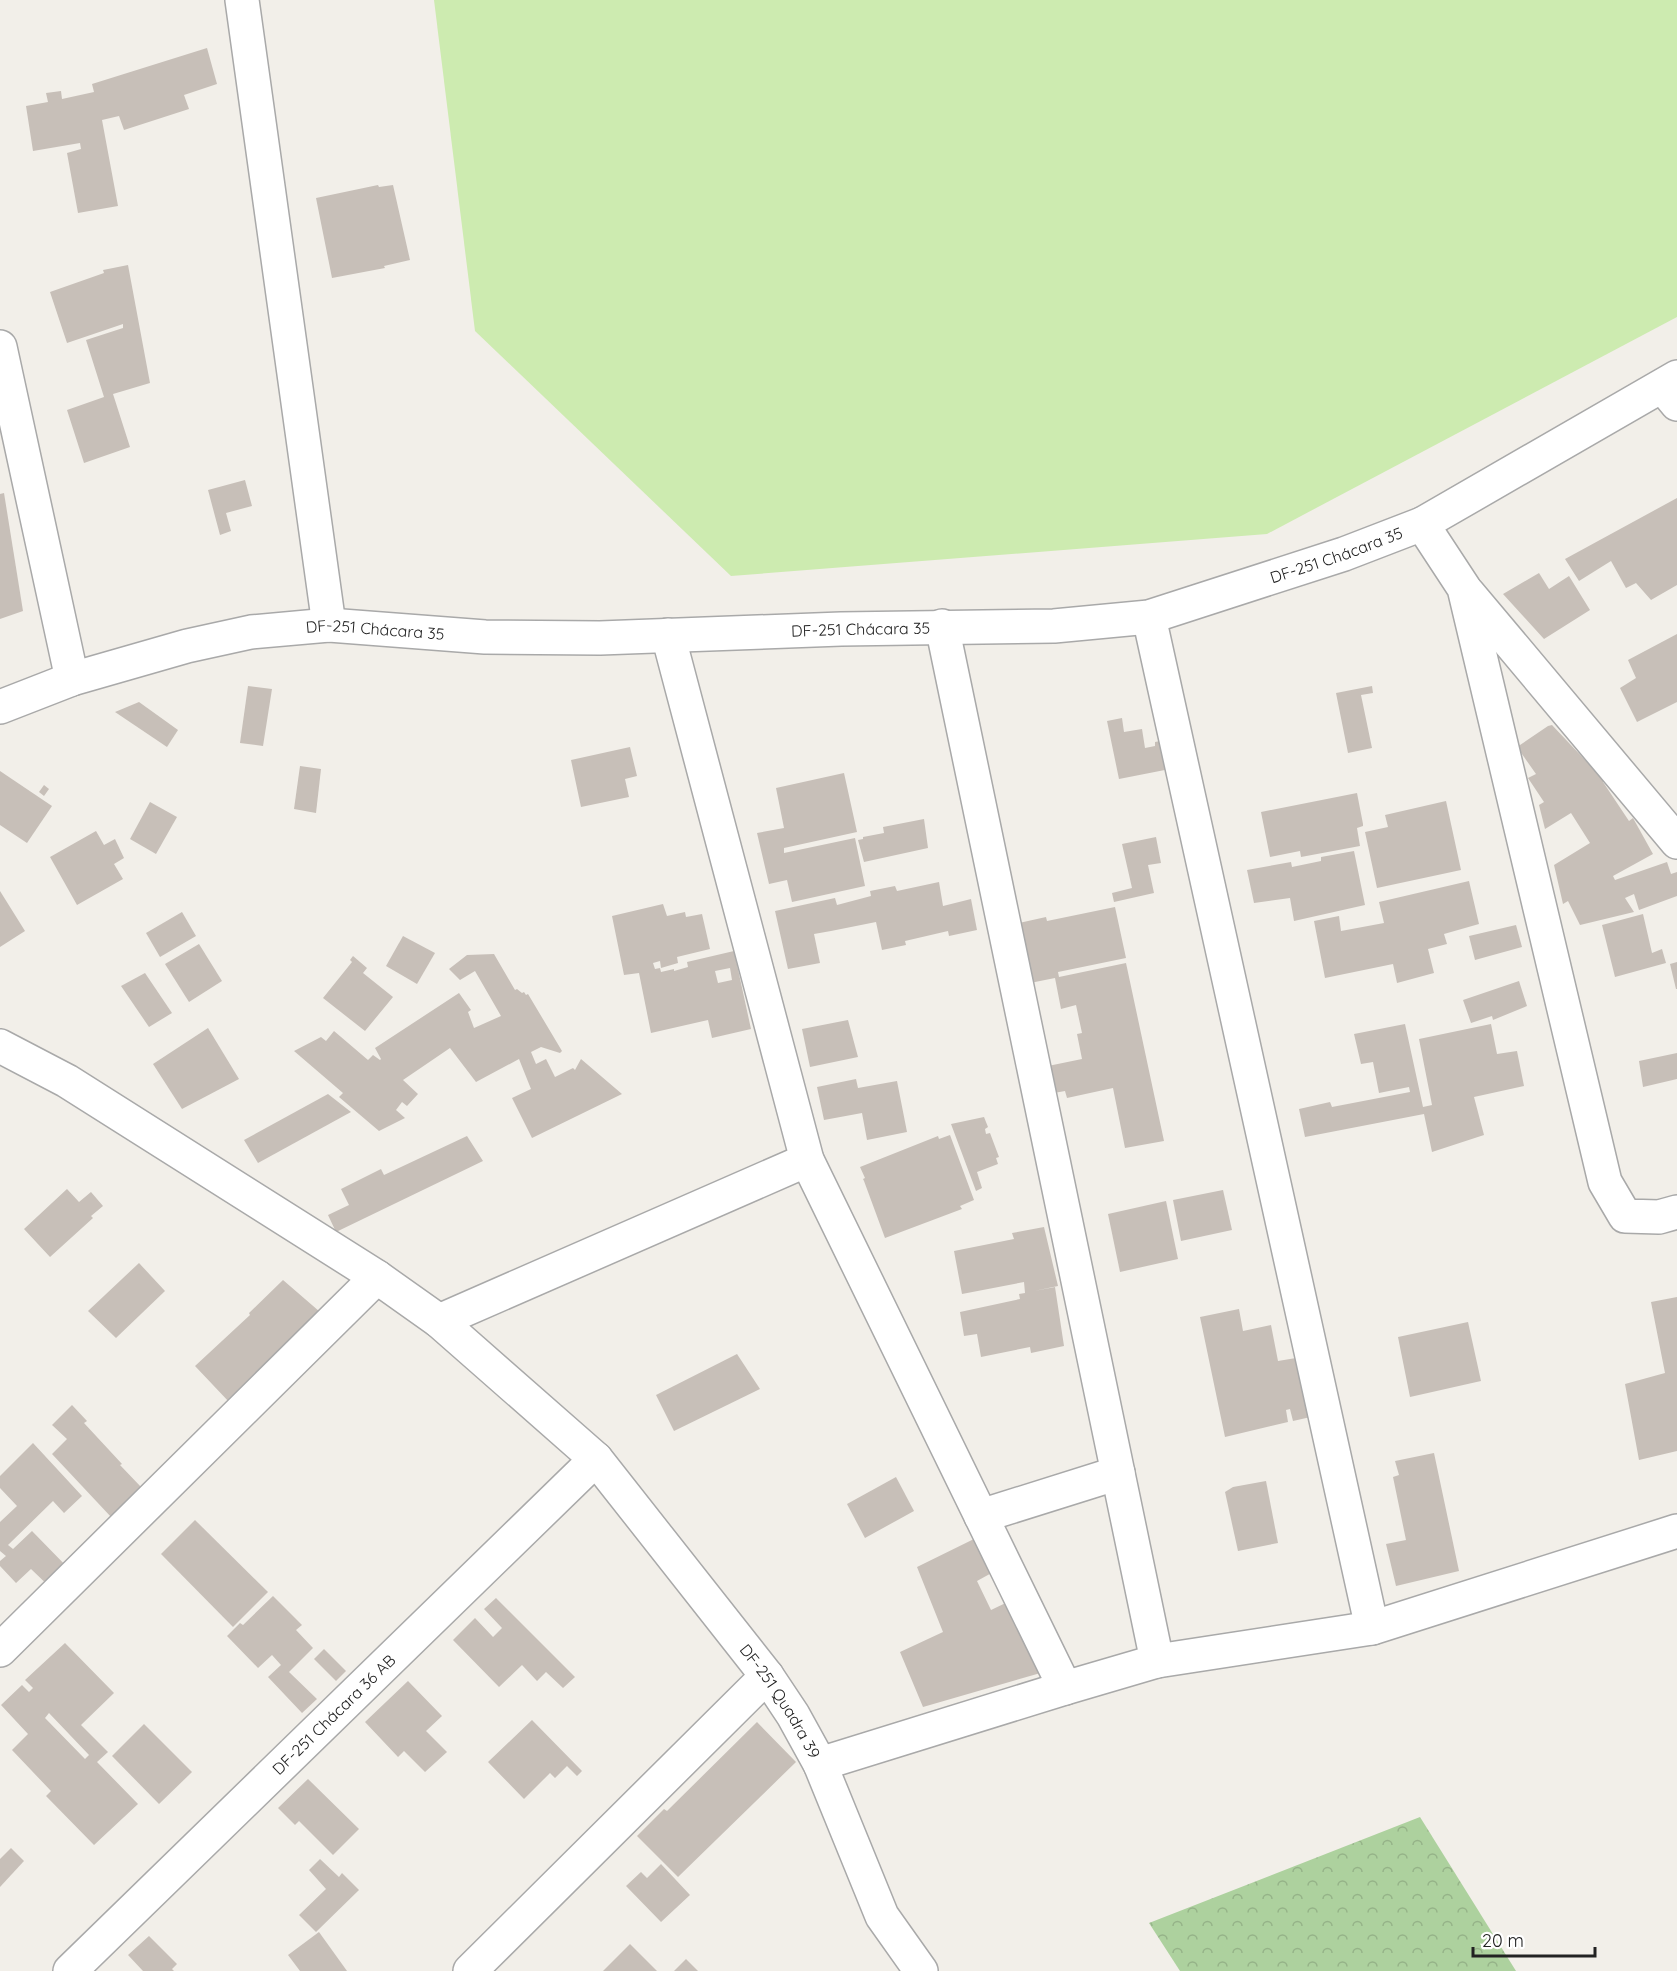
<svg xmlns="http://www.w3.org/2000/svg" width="1677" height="1971" font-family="Quicksand,sans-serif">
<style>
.grass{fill:#cdebb0}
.forest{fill:url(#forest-crowns)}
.building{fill:#c7bfb8;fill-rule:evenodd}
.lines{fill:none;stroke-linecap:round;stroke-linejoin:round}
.minor-casing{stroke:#a9a9a9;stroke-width:36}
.tertiary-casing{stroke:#a9a9a9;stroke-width:36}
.minor{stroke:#fff;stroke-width:33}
.tertiary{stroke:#fff;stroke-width:33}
.labels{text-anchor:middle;stroke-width:6;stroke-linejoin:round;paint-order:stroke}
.street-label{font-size:16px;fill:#222;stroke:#fff}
</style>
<defs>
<pattern id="forest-crowns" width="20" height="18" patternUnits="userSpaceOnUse" patternTransform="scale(1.5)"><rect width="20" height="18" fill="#add19e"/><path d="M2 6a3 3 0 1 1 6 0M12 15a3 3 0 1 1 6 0" fill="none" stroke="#95b388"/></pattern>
</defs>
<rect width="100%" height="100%" fill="#f2efe9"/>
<!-- grass -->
<polygon class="grass" points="434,0 1677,0 1677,317 1267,534 731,576 475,331"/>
<!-- forest -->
<polygon class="forest" points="1420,1817 1516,1971 1180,1971 1149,1923"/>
<!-- building -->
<g class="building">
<polygon points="207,48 217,84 184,95 189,109 124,130 119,116 102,120 118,206 78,213 67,153 81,149 80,143 33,151 26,106 48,102 46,93 61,91 62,99 94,92 92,84"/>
<polygon points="378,185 379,187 393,185 410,260 384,266 385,268 332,278 316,198"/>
<polygon points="128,265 150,383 113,394 130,447 84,463 67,410 104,397 86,340 123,328 123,324 67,343 50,292 104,273 103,270"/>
<polygon points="245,480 252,506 226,513 231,531 220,535 208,490"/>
<polygon points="4,493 23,611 0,619 0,494"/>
<polygon points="1677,498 1677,585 1651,600 1636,583 1626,588 1611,561 1579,581 1565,559"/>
<polygon points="1539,573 1549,589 1569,576 1590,610 1544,639 1503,594"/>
<polygon points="1677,634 1677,702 1637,722 1620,688 1636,678 1628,660"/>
<polygon points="248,686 272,689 263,746 240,743"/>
<polygon points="1372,686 1373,693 1361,695 1372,748 1348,753 1336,693"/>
<polygon points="139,702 178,730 167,747 115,712"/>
<polygon points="1122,718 1124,732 1142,729 1145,748 1155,746 1155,742 1170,739 1175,768 1119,779 1107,721"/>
<polygon points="1552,725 1604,780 1603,782 1629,821 1633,818 1653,854 1613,876 1615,880 1667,862 1671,874 1677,872 1677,896 1639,910 1634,894 1625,898 1634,912 1580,925 1568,901 1563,904 1554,865 1590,843 1571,813 1545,829 1539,805 1544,802 1528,778 1536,774 1517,747 1548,726"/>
<polygon points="630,747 637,776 625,779 629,797 581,807 571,760"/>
<polygon points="300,766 321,769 316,813 294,809"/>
<polygon points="0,771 52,806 27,843 0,825"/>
<polygon points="844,773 857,832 784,848 784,853 855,838 865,886 792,902 787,880 769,884 757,833 784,828 776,788"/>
<polygon points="44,785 49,789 44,796 39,792"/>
<polygon points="1357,793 1363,824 1363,826 1357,828 1360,846 1301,857 1300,851 1270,857 1261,812"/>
<polygon points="1446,801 1461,870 1377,888 1365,832 1388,827 1385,815"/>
<polygon points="150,802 177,817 156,854 130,839"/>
<polygon points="924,819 928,848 864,862 858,840 863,839 863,837 884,833 883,827"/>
<polygon points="96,831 104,845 115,839 124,858 114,864 123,879 77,905 50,857"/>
<polygon points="1156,837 1161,863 1148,865 1154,893 1114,902 1112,893 1132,888 1122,844"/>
<polygon points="1354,851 1365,905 1294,921 1290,898 1254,903 1247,870 1291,862 1292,867 1321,861 1321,857"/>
<polygon points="1469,881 1479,924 1444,934 1447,944 1428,949 1434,973 1397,983 1393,964 1325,978 1314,921 1339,916 1341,931 1384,923 1379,902"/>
<polygon points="939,882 943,906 971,899 977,930 949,936 948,931 905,941 906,945 882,950 876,922 831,931 814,934 820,963 788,969 775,911 835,898 837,905 871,896 870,891 895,886 897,891"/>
<polygon points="0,891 25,931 0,947"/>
<path d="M663,904L667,916L685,912L686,917L702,914L710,949L677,957L678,963L661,968L660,961L653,963L655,969L660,968L661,972L674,969V971L688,967L687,962L734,951L751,1029L712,1038L708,1020L651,1033L639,973L624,975L612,916ZM730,968L732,980L718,983L715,971Z"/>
<polygon points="1115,907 1126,958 1058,972 1059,977 1126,963 1164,1141 1125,1148 1113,1088 1067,1098 1065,1091 1054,1093 1048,1066 1082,1059 1077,1034 1082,1033 1076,1005 1061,1009 1055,978 1030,983 1019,923 1046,917 1047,921"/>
<polygon points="182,912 196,936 160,957 146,933"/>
<polygon points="1643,914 1652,953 1662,949 1666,963 1615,977 1602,925"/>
<polygon points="1516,925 1522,947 1475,960 1469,936"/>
<polygon points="403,936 435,953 417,984 386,966"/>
<polygon points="199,944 222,981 189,1002 165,964"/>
<polygon points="494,954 515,990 517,989 522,993 524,992 526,995 528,994 562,1051 560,1053 541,1047 531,1052 536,1064 546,1059 555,1077 573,1068 575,1070 581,1059 622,1094 532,1138 512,1098 531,1089 519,1059 476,1082 450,1048 403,1080 418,1094 407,1106 402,1102 396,1110 405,1118 379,1131 339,1097 343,1093 294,1051 321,1037 326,1041 334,1031 368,1060 373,1055 380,1060 381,1059 375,1048 459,993 471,1010 468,1012 474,1028 501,1016 475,971 460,980 449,969 467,955"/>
<polygon points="353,956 367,968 363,973 393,997 365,1031 323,998 352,962 350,960"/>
<polygon points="1677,962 1677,989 1676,989 1670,964"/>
<polygon points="145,973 172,1013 149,1027 121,986"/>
<polygon points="1519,981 1527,1006 1493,1020 1492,1016 1471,1023 1463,1000"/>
<polygon points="848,1020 858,1057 810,1067 802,1029"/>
<polygon points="1405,1024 1423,1107 1432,1105 1419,1039 1491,1024 1497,1054 1517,1051 1524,1086 1474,1097 1484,1135 1432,1152 1424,1114 1305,1137 1299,1109 1330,1102 1332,1107 1410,1092 1409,1087 1379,1093 1373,1062 1361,1064 1354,1034"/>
<polygon points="208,1028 239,1079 182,1109 153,1064"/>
<polygon points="1677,1053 1677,1079 1643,1087 1639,1061"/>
<polygon points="856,1079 858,1088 897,1081 907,1132 867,1140 862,1113 824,1120 817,1087"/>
<polygon points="328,1094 351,1112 258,1163 244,1140"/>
<polygon points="984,1117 988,1127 985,1129 986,1134 990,1133 999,1157 996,1158 998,1164 977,1172 982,1188 976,1191 951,1124"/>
<polygon points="950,1135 974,1200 960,1206 962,1209 885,1238 864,1181 863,1179 865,1178 860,1167 938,1136 939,1139"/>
<polygon points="467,1136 483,1161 336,1232 328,1215 349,1205 341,1189 381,1169 384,1175"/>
<polygon points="67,1189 79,1202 91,1192 103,1206 91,1216 93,1218 50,1257 24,1229"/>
<polygon points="1223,1190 1232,1230 1181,1241 1173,1200"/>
<polygon points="1166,1201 1178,1259 1120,1272 1108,1214"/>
<polygon points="1044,1227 1058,1286 1034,1291 1055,1287 1064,1346 1031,1353 1030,1347 981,1357 977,1334 964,1336 960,1312 1020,1299 1019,1294 1025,1293 1024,1282 962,1294 954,1251 1014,1239 1012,1233"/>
<polygon points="139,1263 165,1291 116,1338 88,1311"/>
<polygon points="283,1280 327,1318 230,1403 195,1366 250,1315 249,1313"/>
<polygon points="1677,1297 1677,1451 1639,1460 1625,1384 1665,1373 1651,1302"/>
<polygon points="1239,1309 1243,1331 1271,1325 1278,1361 1302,1357 1315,1416 1293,1421 1290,1409 1286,1410 1288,1422 1225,1437 1200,1317"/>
<polygon points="1468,1322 1481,1381 1410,1397 1398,1337"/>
<polygon points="737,1354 760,1389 674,1431 656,1395"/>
<polygon points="72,1405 87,1421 84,1423 122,1464 120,1465 141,1487 112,1518 52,1454 67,1439 52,1425"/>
<polygon points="33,1443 82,1496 64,1513 53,1501 8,1545 13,1549 32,1531 72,1572 54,1591 31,1569 16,1583 0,1566 0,1561 6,1556 0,1551 0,1522 17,1506 0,1488 0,1476"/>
<polygon points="1434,1453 1459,1571 1396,1586 1386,1544 1406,1540 1393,1477 1399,1475 1395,1461"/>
<polygon points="896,1477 914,1511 865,1538 847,1504"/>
<polygon points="1266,1481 1278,1543 1238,1551 1225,1492 1233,1487"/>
<polygon points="195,1520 268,1592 233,1627 161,1554"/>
<polygon points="978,1537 997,1570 977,1581 991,1610 1014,1599 1051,1670 923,1707 900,1652 943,1632 917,1567"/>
<polygon points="273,1596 302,1625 296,1630 313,1648 289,1672 317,1699 302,1713 268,1677 281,1665 272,1655 258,1668 227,1636 240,1623 243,1625"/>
<polygon points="496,1598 575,1677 563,1688 546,1672 537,1681 522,1665 499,1687 453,1640 475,1618 493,1637 502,1628 484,1609"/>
<path d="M65,1643L114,1693L81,1725L108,1752L97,1762L138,1804L94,1845L46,1796L51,1791L12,1750L28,1734L1,1705L22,1685L29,1692L33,1688L25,1680ZM49,1713L89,1755L85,1759L45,1718Z"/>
<polygon points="324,1649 346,1671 336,1681 314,1659"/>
<polygon points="408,1681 442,1716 426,1731 447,1752 425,1772 404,1751 398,1757 365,1722"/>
<polygon points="532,1720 582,1771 577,1776 567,1766 555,1778 550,1773 524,1799 488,1762"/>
<polygon points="757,1722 796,1762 678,1877 637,1836 664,1809 667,1811"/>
<polygon points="144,1724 192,1772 159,1804 112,1756"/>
<polygon points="308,1779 359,1829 333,1855 299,1821 295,1825 278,1808"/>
<polygon points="11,1848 24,1861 0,1887 0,1859"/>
<polygon points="320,1859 339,1877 342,1873 359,1890 316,1932 299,1915 326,1889 309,1870"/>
<polygon points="661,1864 690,1895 661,1922 626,1886 641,1872 647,1878"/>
<polygon points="319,1932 347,1971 300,1971 288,1955"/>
<polygon points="149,1936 177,1964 172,1969 174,1971 143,1971 128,1955"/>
<polygon points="630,1944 657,1971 603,1971"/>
<polygon points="686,1959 698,1971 674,1971"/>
</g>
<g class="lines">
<!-- minor casing -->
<g class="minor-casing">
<g id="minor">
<polyline points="242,0 329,625"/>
<polyline points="0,347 72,679"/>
<polyline points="1663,387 1677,404"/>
<polyline points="1422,524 1464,588 1605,1182 1625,1216 1659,1217 1677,1212"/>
<polyline points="1468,593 1677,842"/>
<polyline points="1149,617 1372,1628"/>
<polyline points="942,626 1157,1661"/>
<polyline points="668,635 807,1160 1065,1688"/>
<path id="s1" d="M0,1046L67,1081L377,1277L439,1321L596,1459L767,1676L793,1715L820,1764L882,1916L921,1971"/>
<polyline points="439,1321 807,1160"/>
<polyline points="981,1516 1118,1473"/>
<polyline points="0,1650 377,1277"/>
<polyline points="820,1764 1065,1688 1157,1661 1372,1628 1677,1531"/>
<path id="s2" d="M70,1971L596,1459"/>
<polyline points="470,1971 767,1676"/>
</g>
</g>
<!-- tertiary casing -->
<g class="tertiary-casing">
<g id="tertiary">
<path id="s3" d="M0,707L72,679L187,646L251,632L329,625L485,637L600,638L841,629L1054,626L1149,617L1344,554L1422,524L1677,377"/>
</g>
</g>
<!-- minor -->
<use href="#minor" class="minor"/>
<!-- tertiary -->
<use href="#tertiary" class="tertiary"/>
</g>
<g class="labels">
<!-- street labels -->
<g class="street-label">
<text dy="6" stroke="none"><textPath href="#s3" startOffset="1359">DF-251 Chácara 35</textPath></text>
<text dy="6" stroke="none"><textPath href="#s3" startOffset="873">DF-251 Chácara 35</textPath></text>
<text dy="6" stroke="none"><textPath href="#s3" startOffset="387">DF-251 Chácara 35</textPath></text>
<text dy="6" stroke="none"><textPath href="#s1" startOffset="1032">DF-251 Quadra 39</textPath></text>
<text dy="6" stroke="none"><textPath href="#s2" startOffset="368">DF-251 Chácara 36 AB</textPath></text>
</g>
</g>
<!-- scale -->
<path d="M1473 1947v9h122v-9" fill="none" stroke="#222222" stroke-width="3"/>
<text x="1482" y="1947" font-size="18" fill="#222222" stroke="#ffffff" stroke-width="4.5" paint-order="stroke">20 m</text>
</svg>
